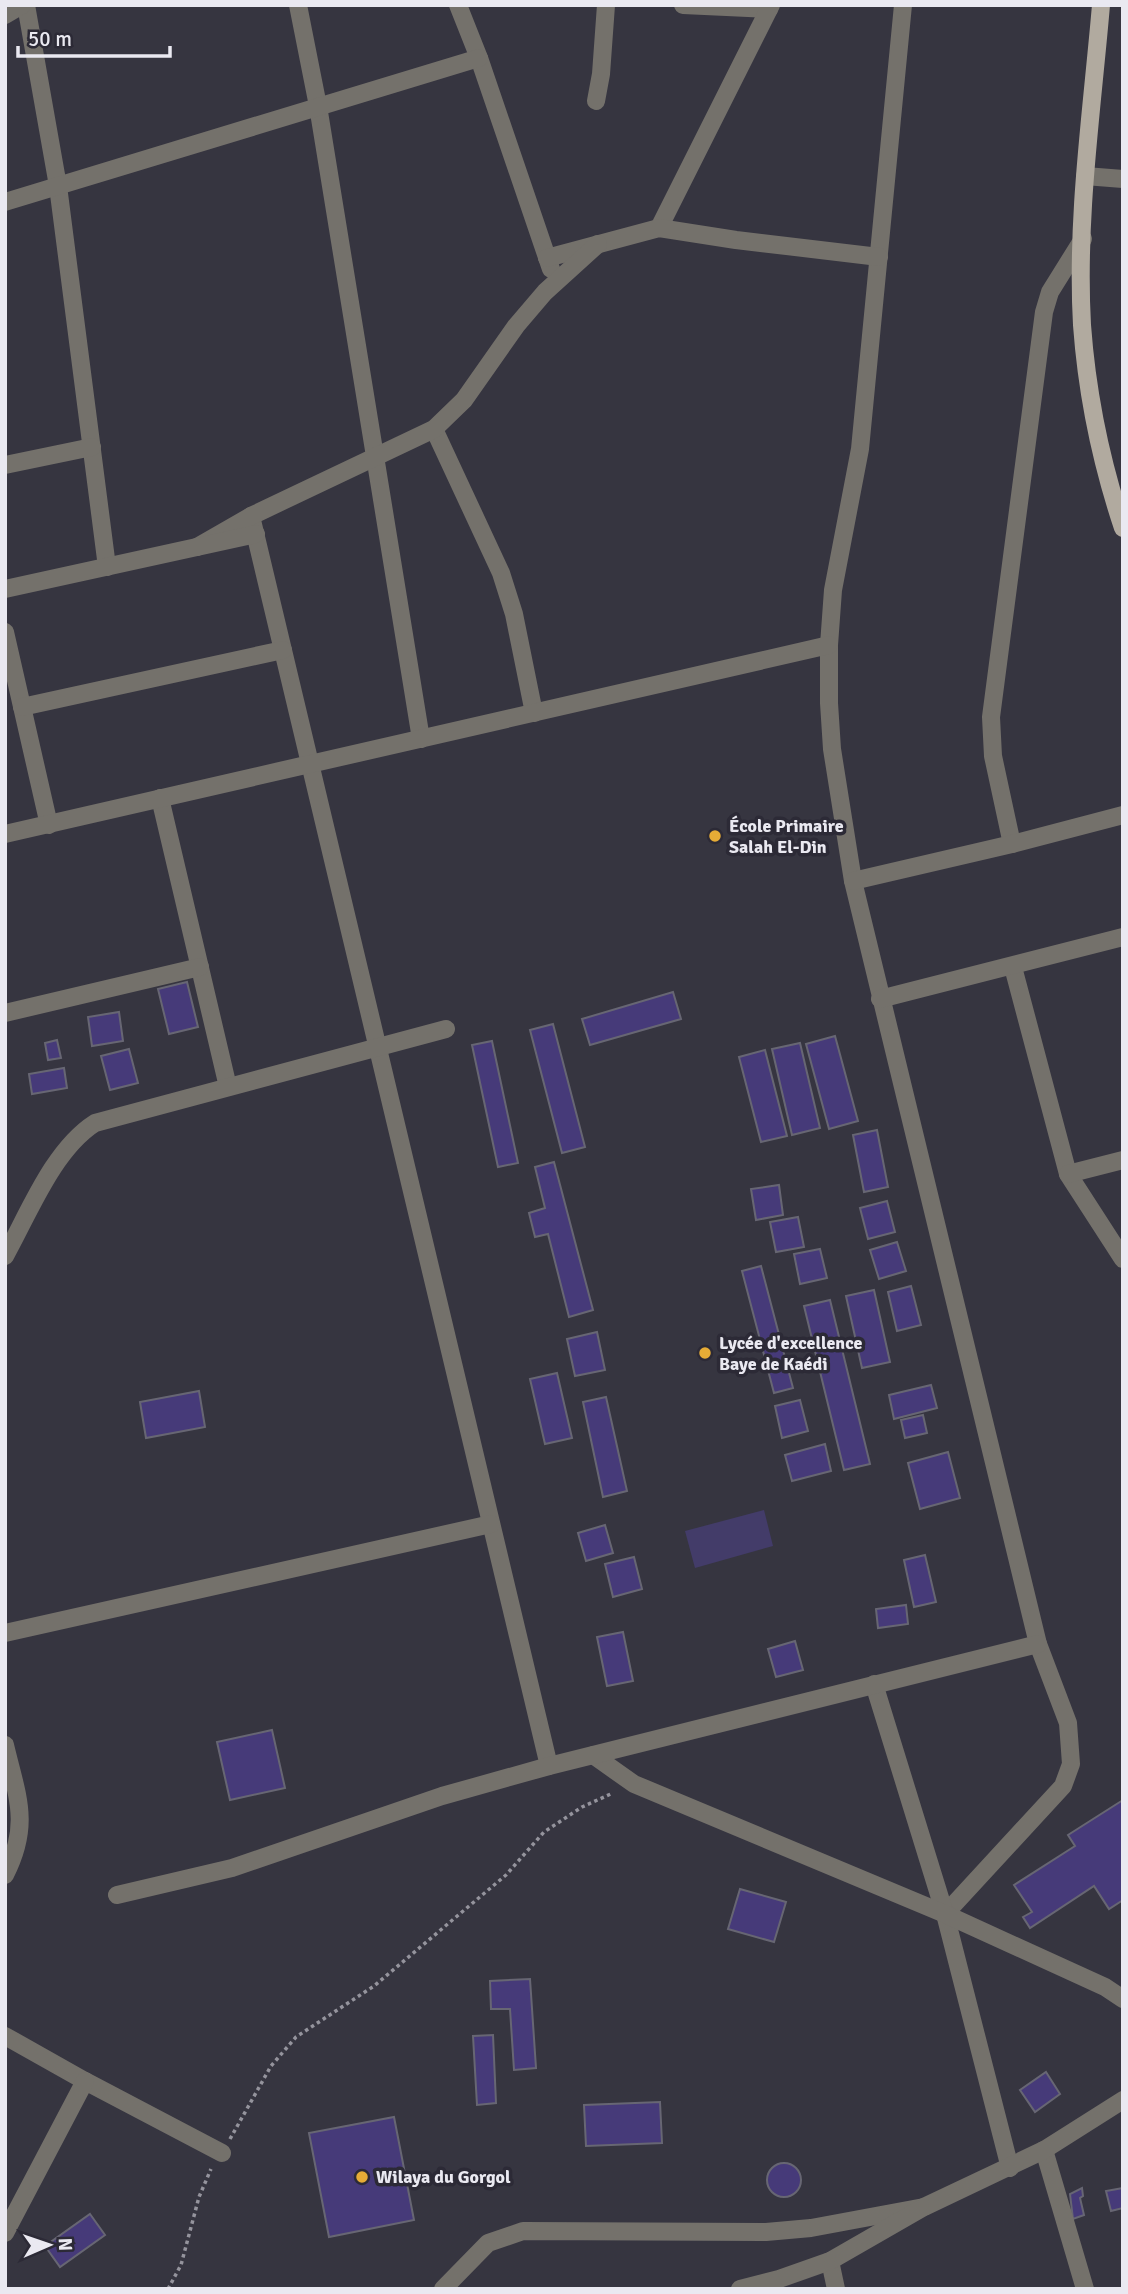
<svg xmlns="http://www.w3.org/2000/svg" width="1128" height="2294" font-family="Signika,sans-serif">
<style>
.green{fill:#433c69}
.building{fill:#463a79;stroke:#676673;stroke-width:2}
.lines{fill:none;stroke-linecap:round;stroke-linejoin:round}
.path{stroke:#95949d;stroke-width:3.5;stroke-dasharray:3.5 3.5;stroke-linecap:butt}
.minor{stroke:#74716b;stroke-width:18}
.major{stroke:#b1aa9f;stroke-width:18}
.poi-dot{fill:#e6ac36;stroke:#2c2a36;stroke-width:2.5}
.labels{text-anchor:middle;stroke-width:7;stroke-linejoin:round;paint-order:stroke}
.poi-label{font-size:18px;font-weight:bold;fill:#eae9f1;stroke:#2c2a36;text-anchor:start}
</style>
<rect width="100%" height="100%" fill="#363540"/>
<!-- green -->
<polygon class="green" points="764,1510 773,1546 695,1568 685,1531"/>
<!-- building -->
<g class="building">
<polygon points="187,982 198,1027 169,1034 158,989"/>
<polygon points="673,992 681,1019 590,1045 582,1019"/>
<polygon points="119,1012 123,1041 92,1046 88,1017"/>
<polygon points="553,1024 585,1147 562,1153 530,1030"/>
<polygon points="835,1036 858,1121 829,1129 806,1044"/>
<polygon points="57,1040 61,1058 48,1060 45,1043"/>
<polygon points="492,1041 518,1163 498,1167 472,1045"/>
<polygon points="800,1043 820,1128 792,1135 772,1049"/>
<polygon points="129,1049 138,1083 110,1090 101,1056"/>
<polygon points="765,1050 787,1136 761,1142 739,1057"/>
<polygon points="64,1068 67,1088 32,1094 29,1074"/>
<polygon points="877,1130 888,1187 864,1192 853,1135"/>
<polygon points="554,1162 593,1310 569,1317 548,1234 535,1237 529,1213 545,1208 535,1167"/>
<polygon points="779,1185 783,1215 756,1220 751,1189"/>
<polygon points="887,1201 895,1232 868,1239 860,1208"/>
<polygon points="798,1217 804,1247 776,1252 770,1222"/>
<polygon points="897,1242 906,1271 879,1279 870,1250"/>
<polygon points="820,1249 827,1278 800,1284 794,1254"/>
<polygon points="761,1266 793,1388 774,1393 742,1271"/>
<polygon points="911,1286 921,1325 897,1331 888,1292"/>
<polygon points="874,1290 890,1362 862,1368 846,1296"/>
<polygon points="830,1300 870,1464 844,1470 804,1306"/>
<polygon points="597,1332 605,1370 575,1376 567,1339"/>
<polygon points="557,1373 572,1438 545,1444 530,1379"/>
<polygon points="931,1385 937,1408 894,1419 889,1395"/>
<polygon points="199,1391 205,1427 146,1438 140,1402"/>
<polygon points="606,1397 627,1491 603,1497 583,1402"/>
<polygon points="800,1400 808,1431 782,1438 775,1406"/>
<polygon points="923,1415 927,1433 905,1438 901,1420"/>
<polygon points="825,1444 831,1471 792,1481 785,1455"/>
<polygon points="948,1452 960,1498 920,1509 908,1463"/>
<polygon points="605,1525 613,1553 586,1561 578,1533"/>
<polygon points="925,1555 936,1602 914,1607 904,1560"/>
<polygon points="634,1557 642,1589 613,1597 605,1564"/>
<polygon points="906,1605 908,1624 878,1628 876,1609"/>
<polygon points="623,1632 633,1681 607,1686 597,1637"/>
<polygon points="795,1641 803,1670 776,1677 768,1649"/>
<polygon points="272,1730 285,1788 230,1800 217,1742"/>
<polygon points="1123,1800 1123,1900 1109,1909 1094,1886 1030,1928 1023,1917 1032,1912 1014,1885 1075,1846 1068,1835"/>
<polygon points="740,1889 786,1902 774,1942 728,1929"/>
<polygon points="530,1979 536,2068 514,2070 510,2009 491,2009 490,1981"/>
<polygon points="493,2035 496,2103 477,2105 473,2036"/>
<polygon points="1046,2072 1060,2094 1035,2112 1020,2090"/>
<polygon points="660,2102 662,2143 586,2146 584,2105"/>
<polygon points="394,2117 414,2220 329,2237 309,2133"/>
<circle cx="784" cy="2180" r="17"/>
<polygon points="1082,2188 1083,2196 1080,2198 1084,2215 1073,2219 1070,2194"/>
<polygon points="1123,2188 1123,2208 1111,2211 1106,2191"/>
<polygon points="90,2214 105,2235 60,2267 45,2246"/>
</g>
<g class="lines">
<!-- path -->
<g class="path">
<polyline points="230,2139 271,2066 296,2037 374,1986 506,1875 544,1832 582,1807 613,1793"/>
<polyline points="168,2289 181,2265 199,2197 211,2169"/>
</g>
<!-- minor -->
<g class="minor">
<polyline points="26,5 58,186 107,567"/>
<polyline points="298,5 318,106 421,739"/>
<polyline points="458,5 479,58 551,269"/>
<polyline points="683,5 769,9"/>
<polyline points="903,5 860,449 833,590 829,645 829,703 832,749 853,881 1038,1644 1068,1723 1071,1764 1063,1786 945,1914"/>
<polyline points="5,15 22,5"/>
<polyline points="596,101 601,74 606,5"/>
<polyline points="1085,176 1123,179"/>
<polyline points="5,202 479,58"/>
<polyline points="659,228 771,5"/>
<polyline points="547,258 659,228 736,240 879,257"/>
<polyline points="434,429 501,573 514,614 534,713"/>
<polyline points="5,465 92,447"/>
<polyline points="251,516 549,1766"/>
<polyline points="197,547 251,516 434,429 464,400 516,326 545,292 598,244"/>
<polyline points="5,589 256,534"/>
<polyline points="5,632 49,825"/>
<polyline points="22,707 283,650"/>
<polyline points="160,798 228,1087"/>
<polyline points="5,834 829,645"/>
<polyline points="1012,844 993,756 991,717 1044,312 1050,292 1083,239"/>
<polyline points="853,881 1012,844 1123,815"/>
<polyline points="1013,967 1068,1174 1123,1259"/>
<polyline points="880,999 1123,937"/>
<polyline points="5,1013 200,967"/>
<polyline points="1068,1174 1123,1160"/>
<path d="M5,1256C29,1213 53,1150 95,1123L446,1029"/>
<polyline points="5,1633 491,1524"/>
<polyline points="874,1684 945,1914 1010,2168"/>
<path d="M5,1745C17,1796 31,1824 5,1875"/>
<polyline points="593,1755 634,1784 945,1914 1105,1987 1123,1999"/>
<polyline points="117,1895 232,1868 442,1796 549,1766 1038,1644"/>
<polyline points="5,2036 85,2081 222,2153"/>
<polyline points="1044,2150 1085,2289"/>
<polyline points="5,2233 85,2081"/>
<polyline points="830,2261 836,2289"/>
<polyline points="443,2289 488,2243 523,2231 766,2232 811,2228 924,2207"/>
<polyline points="740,2289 779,2279 830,2261 924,2207 1044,2150 1123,2100"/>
</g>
<!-- major -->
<path class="major" d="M1101,5C1092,111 1076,218 1082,325C1087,394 1101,462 1123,528"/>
</g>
<!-- markers -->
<g class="poi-dot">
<circle cx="715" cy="836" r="7"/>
<circle cx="705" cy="1353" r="7"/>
<circle cx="362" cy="2177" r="7"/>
</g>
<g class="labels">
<!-- poi labels -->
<g class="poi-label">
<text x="729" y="832">École Primaire<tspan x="729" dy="21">Salah El-Din</tspan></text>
<text x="719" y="1349">Lycée d'excellence<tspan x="719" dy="21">Baye de Kaédi</tspan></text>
<text x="376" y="2183">Wilaya du Gorgol</text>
</g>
</g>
<!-- border -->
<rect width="1128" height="2294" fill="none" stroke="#eae9f1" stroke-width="14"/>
<!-- north arrow -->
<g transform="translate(49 2245) rotate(88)" stroke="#2c2a36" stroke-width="5" paint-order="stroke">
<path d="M0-5L12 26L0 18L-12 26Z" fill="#eae9f1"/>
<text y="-10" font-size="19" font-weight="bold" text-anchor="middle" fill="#eae9f1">N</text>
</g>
<!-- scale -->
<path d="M18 46v10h152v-10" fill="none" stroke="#eae9f1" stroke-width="3.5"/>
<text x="28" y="46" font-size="21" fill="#eae9f1" stroke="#2c2a36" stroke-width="5" paint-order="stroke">50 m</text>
</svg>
